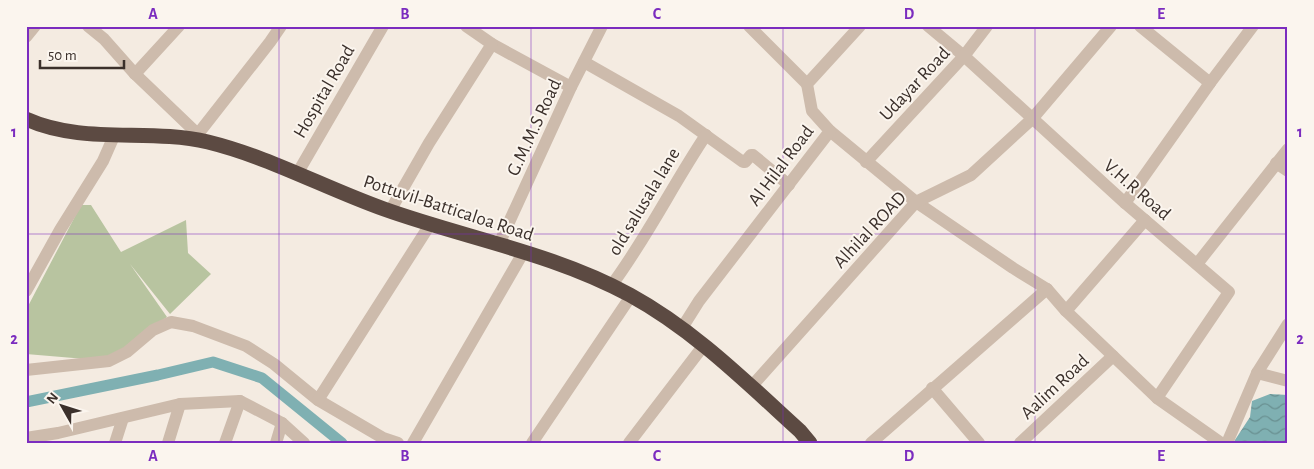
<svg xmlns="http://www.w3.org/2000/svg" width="1314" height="469" font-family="'Alegreya Sans',sans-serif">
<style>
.green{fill:#b8c4a0}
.water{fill:url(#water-waves)}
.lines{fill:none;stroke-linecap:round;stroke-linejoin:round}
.canal{stroke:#7fb0b2;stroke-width:11}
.minor{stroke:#cdbbac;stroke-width:12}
.highway{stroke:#5c4a42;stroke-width:15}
.grid{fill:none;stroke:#7b2cbf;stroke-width:1;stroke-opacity:0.55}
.labels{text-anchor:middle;stroke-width:4;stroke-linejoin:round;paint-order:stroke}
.street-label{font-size:19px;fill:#3b302b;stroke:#fbf5ee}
.neatline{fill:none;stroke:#7b2cbf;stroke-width:2}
.grid-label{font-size:16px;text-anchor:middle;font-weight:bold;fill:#7b2cbf}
</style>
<defs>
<pattern id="water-waves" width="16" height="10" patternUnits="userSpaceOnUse" patternTransform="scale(1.25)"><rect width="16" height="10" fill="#7fb0b2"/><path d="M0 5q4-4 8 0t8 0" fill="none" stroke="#699091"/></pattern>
</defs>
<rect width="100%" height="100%" fill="#f4ebe1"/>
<!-- green -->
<polygon class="green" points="81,205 91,205 121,252 186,220 188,253 211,274 170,314 130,264 167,317 109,361 26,354 26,310"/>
<!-- water -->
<polygon class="water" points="1270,394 1288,395 1288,443 1233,443 1250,417 1252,401"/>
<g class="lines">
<!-- canal -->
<polyline class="canal" points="26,402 158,375 213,362 262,378 342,443"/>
<!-- minor -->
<g class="minor">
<polyline points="88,26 104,39 135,74 206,142"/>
<polyline points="466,26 492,44 571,87"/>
<polyline points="749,26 807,84"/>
<polyline points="928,26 964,56 1125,203 1229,292 1157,398"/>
<polyline points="1140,26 1210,83"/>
<polyline points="26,37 35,26"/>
<polyline points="584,62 679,116 743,162 745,162 751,155 753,155 789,185"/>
<polyline points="135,74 179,26"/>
<polyline points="830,131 916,202 1013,268 1047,289 1066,311 1157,398 1221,443"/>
<polyline points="198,134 270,42 281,26"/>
<polyline points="866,162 964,56 987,26"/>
<polyline points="1276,163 1288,171"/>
<polyline points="297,174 383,26"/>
<polyline points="1125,203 1210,83 1253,26"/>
<polyline points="390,211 429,143 492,44"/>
<polyline points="499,244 571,87 602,26"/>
<polyline points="1197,264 1288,149"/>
<path d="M611,286C647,238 673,184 706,135"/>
<polyline points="26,291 60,230 103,161 114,136"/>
<polyline points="1066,311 1145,220"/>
<polyline points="682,328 699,301 830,131 812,111 807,84 860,26"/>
<polyline points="26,370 109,361 127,352 153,330 171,322 193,326 246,346 274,364 318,400 383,438 398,443"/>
<polyline points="1257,373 1288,381"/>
<polyline points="751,387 916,202 971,175 1032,119 1111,26"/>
<polyline points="932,388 979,443"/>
<polyline points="318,400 431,223"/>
<polyline points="26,438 58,433 180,404 240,401 282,423 304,443"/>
<polyline points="115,443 123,418"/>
<polyline points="168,443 180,404"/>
<polyline points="225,443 240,401"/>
<polyline points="276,443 282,423"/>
<polyline points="413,443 523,253"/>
<polyline points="532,443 631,296"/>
<polyline points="629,443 704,345"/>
<polyline points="871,443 1047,289"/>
<polyline points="1020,443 1113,356"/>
<polyline points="1227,443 1257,373 1288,324"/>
</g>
<!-- highway -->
<path class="highway" d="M26,119C84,145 148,128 208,142C269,157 325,188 384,209C465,238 553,253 630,295C694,330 746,382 800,431L810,443"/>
</g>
<!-- grid -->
<path class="grid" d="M279,26V443M531,26V443M783,26V443M1035,26V443M26,234H1288"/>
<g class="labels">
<!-- street labels -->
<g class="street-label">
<text transform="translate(914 83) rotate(-47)" y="7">Udayar Road</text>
<text transform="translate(323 91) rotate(-60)" y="7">Hospital Road</text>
<text transform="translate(533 127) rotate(-65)" y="7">G.M.M.S Road</text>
<text transform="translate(780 165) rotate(-53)" y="7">Al Hilal Road</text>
<text transform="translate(1138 189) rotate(41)" y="7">V.H.R Road</text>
<text transform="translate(643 201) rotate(-59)" y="7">old salusala lane</text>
<text transform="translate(449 207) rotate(18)" y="7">Pottuvil-Batticaloa Road</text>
<text transform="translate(869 229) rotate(-47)" y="7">Alhilal ROAD</text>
<text transform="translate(1054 386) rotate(-43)" y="7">Aalim Road</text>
</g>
</g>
<!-- border -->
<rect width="1314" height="469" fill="none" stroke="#fbf5ee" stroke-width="55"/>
<!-- north arrow -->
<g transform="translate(62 406) rotate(309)" stroke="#fbf5ee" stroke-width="4" paint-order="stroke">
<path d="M0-4L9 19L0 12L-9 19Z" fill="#3b302b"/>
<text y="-8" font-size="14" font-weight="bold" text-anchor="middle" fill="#3b302b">N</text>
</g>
<!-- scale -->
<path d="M40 60v8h84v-8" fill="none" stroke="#3b302b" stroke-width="2.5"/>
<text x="48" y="60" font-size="15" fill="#3b302b" stroke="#fbf5ee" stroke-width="4" paint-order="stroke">50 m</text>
<rect x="28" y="28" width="1258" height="414" class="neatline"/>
<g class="grid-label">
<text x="153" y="19">A</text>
<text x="405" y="19">B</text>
<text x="657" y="19">C</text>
<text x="909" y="19">D</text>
<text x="1161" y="19">E</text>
<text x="14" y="137">1</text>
<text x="1300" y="137">1</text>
<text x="14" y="344">2</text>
<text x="1300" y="344">2</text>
<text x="153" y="461">A</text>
<text x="405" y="461">B</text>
<text x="657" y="461">C</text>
<text x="909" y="461">D</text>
<text x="1161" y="461">E</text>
</g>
</svg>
